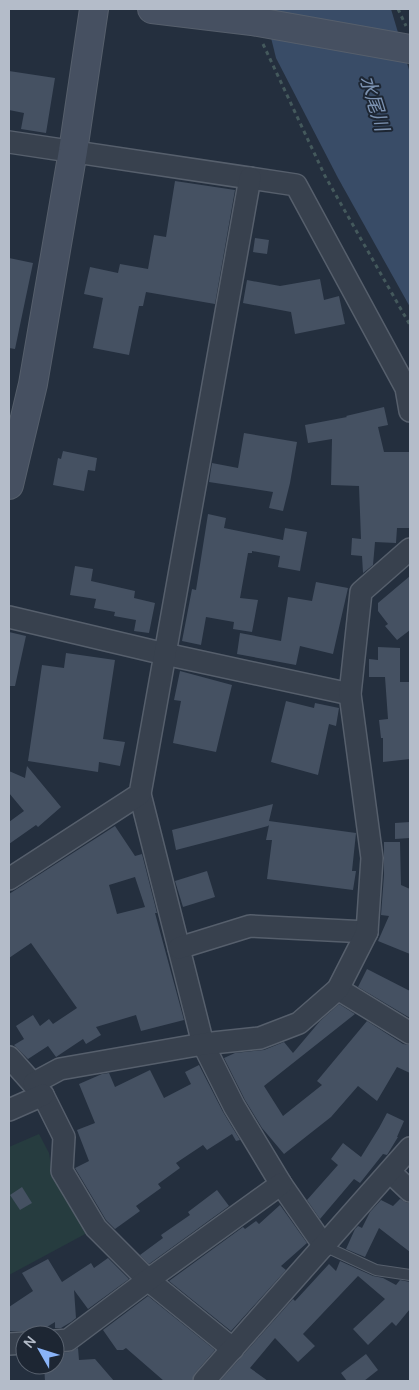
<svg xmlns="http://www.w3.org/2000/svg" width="419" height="1390" font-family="Manrope,'Noto Sans JP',sans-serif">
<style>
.green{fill:#263c3f}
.water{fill:#394c67}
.building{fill:#455162;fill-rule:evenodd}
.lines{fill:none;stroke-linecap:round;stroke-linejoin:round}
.lane-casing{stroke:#565f6c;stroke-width:12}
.street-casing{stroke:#565f6c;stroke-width:24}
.secondary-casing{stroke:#565f6c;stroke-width:30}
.path{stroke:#44595c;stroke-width:3;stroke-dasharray:4 4;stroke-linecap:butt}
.lane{stroke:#38414e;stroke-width:10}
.street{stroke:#38414e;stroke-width:21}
.secondary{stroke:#465061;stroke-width:28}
.labels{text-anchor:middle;stroke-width:4;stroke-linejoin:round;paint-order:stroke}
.water-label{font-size:19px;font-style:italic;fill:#7c92b1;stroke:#1d2633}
</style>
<rect width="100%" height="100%" fill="#242f3e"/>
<!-- green -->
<polygon class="green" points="39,1134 49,1153 53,1179 87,1233 9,1275 9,1147"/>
<!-- water -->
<polygon class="water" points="264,9 391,9 410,73 410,307 338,178 276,58"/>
<!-- building -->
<g class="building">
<polygon points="9,71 55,78 46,133 21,129 24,113 9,110"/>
<polygon points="175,181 235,190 215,304 146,292 143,306 139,306 129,355 93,348 103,298 84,294 90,267 118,273 120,264 148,269 154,235 166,237"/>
<polygon points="255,238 269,240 267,254 253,252"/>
<polygon points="9,258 33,263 15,349 9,348"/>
<polygon points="320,279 324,300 339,296 345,324 295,334 291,312 243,303 247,280 280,286"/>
<polygon points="384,407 388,425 378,427 384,452 409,452 410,528 397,528 396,543 375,542 373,565 363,573 362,556 351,555 352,538 361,539 359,486 331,485 332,439 308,443 305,425 347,417 346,416"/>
<polygon points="244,433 297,442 290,483 283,511 269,508 273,492 209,482 212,463 238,468"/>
<polygon points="63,451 97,458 95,471 88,470 84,491 53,485 58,458 61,459"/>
<polygon points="208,514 226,518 224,528 283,540 285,528 307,532 300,571 278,567 280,556 252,551 252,553 248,553 240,598 258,600 252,632 233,629 234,622 206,617 201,645 182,641 192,589 196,590"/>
<polygon points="75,566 93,569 91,581 135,591 134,598 155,603 149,633 134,631 136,620 114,616 115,612 94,608 96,599 70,595"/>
<polygon points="410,576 410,630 397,640 385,626 388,624 378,611 378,603"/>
<polygon points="316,582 348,588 333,654 300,646 296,665 237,654 240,633 281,641 288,597 312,601"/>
<polygon points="9,632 26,636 15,686 9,686"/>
<polygon points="378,647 400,648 400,682 409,682 410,759 383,762 383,738 381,738 379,720 388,719 385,677 369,677 369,659 378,660"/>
<polygon points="66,653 115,660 103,739 125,742 120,766 99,762 98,772 28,761 42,665 64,668"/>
<polygon points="180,671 232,685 216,752 173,743 181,701 174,700"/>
<polygon points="286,701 314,708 315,703 339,708 336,726 329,724 318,775 271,762"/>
<polygon points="27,766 61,807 38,827 36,825 9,844 9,822 24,811 9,793 9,771 25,778"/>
<polygon points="273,804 269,821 356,833 352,871 356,871 353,890 267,879 272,840 266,840 269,825 268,826 176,850 172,830"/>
<polygon points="410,822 410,838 395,839 395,823"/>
<path d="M115,826L135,856L142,854L157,913H155L184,1020L141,1031L136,1015L96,1027L101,1035L86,1044L83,1039L56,1057L48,1046L28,1059L14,1045L24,1039L16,1026L33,1015L40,1026L49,1019L53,1024L77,1008L31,943L9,958V894ZM135,877L145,907L117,914L109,885Z"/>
<polygon points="384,842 400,842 401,885 410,889 410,954 378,941 389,916 381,915 384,875"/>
<polygon points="207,871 215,897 183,907 175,881"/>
<polygon points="367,969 410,991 410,1018 358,987"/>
<polygon points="339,1004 355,1014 264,1086 283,1116 322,1085 317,1081 367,1021 403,1044 410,1045 410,1073 397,1067 377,1101 358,1086 331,1117 284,1154 262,1128 245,1100 224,1058 235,1053 264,1050 284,1042 293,1053 320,1021"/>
<polygon points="199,1065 223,1112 240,1140 236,1141 232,1134 207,1150 203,1145 176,1163 180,1168 158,1184 161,1188 136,1206 140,1211 115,1229 106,1220 75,1168 89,1161 77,1130 95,1123 79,1084 102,1074 109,1073 115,1087 150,1070 164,1098 191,1084 185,1072"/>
<polygon points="387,1113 404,1121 397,1137 398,1137 387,1155 383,1154 360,1183 354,1179 320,1219 307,1200 338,1165 331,1159 343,1143 361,1157 379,1128"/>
<polygon points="22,1187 32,1203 20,1210 10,1195"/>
<polygon points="217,1190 229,1206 149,1264 140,1255 163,1238 161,1235 190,1215 188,1212"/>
<polygon points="400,1199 407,1203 410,1203 410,1252 379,1228 365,1257 346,1249 355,1229 358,1226 362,1228 370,1212 381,1200 393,1206"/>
<polygon points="280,1205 307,1243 281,1266 286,1270 231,1331 169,1281 243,1227 245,1229 256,1221 259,1224"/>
<polygon points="108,1258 129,1279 88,1309 74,1290 76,1318 71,1322 61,1328 55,1328 55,1322 37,1333 35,1331 9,1331 9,1307 33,1291 22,1273 48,1259 62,1282 91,1263 94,1268"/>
<polygon points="340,1261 373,1276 383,1278 396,1285 400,1280 410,1282 410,1309 396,1326 392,1322 368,1345 353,1329 385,1299 358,1276 303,1334 315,1346 298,1362 275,1338 250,1368 268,1381 220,1381 293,1299 295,1301 329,1264 336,1271"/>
<polygon points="148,1296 215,1350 195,1373 192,1381 164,1381 126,1348 123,1350 117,1350 103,1330"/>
<polygon points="78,1348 79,1360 95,1359 114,1381 45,1381 44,1365 57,1365 55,1353 69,1352"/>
<polygon points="366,1354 378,1370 364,1381 347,1381 341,1373"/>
</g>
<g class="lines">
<!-- lane casing -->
<g class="lane-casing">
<polyline id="lane" points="324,1246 376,1270 410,1275"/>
</g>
<!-- street casing -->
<g class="street-casing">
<g id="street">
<polyline points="9,142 296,185 406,388 410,411"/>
<polyline points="9,617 165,654 350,694"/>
<polyline points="140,794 203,1044 234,1106 281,1184 324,1246"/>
<polyline points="9,879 140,794 250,178"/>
<polyline points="179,948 250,926 367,932"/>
<polyline points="338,989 410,1033"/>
<polyline points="9,1057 43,1095 64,1137 62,1171 96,1228 148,1280 233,1349"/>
<polyline points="34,1083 60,1069 203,1044 260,1038 299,1023 338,989 367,932 372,858 350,694 361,592 410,549"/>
<polyline points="9,1110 43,1095"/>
<polyline points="390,1172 410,1191"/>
<polyline points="55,1341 68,1340 148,1280 281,1184"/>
<polyline points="9,1344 25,1343"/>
<polyline points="204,1381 410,1148"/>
</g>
</g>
<!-- secondary casing -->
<g class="secondary-casing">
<g id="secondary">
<polyline points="152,9 252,21 410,49"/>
<polyline points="9,485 33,384 73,151 94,9"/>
</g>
</g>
<!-- path -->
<g class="path">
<polyline points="398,9 406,26"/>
<polyline points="263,44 325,176 410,325"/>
</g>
<!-- lane -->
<use href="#lane" class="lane"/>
<!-- street -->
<use href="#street" class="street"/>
<!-- secondary -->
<use href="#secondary" class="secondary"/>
</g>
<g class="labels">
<!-- water labels -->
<g class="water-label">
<text transform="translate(375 103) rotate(73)" y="7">水尾川</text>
</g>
</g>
<!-- border -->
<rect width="419" height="1390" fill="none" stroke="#b4bcc9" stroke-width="20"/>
<!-- north arrow -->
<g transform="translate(40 1350) rotate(309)"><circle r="24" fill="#1d2633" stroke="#59626f"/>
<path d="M0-4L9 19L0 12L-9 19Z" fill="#8ab4f8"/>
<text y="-8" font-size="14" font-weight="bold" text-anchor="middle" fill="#b4bcc9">N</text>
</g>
</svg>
